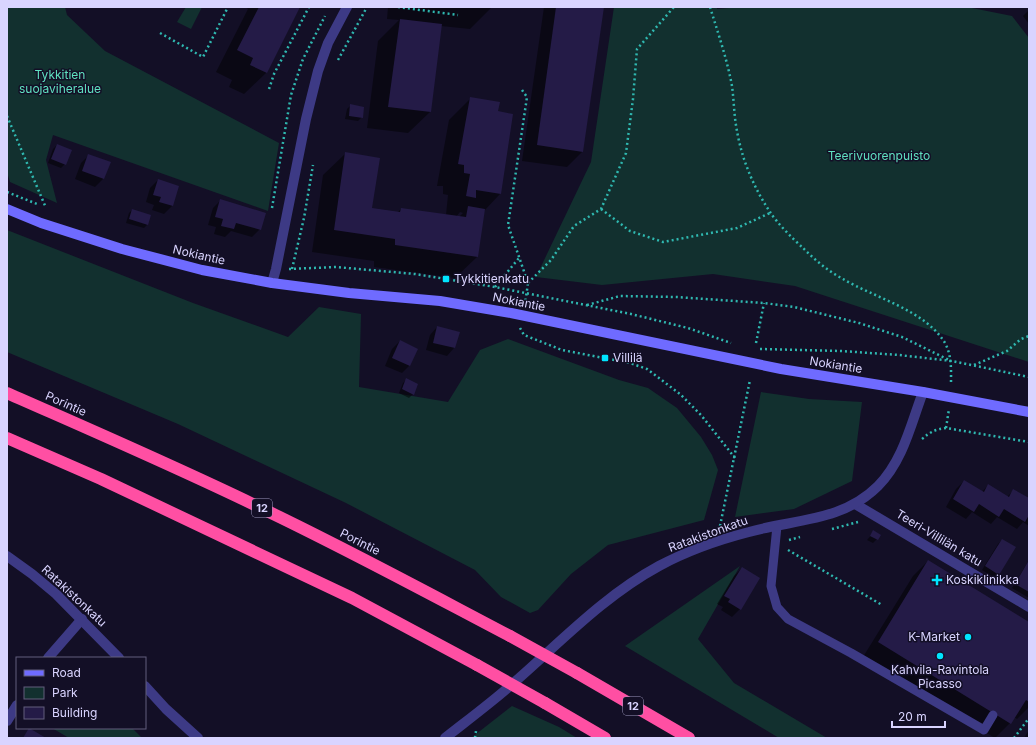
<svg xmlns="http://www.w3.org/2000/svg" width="1036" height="745" font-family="Inter,sans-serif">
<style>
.green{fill:#12302f}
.shadow{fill:#0007;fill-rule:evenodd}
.building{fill:#241b47}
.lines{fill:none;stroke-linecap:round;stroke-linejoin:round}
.path{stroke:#2fb8b0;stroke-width:2.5;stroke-dasharray:2 3;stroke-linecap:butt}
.lane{stroke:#3d3a85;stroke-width:9}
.street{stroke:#3d3a85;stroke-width:10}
.secondary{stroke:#6f6bff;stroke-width:10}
.highway{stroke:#ff4fa3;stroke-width:12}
.highway-bridge{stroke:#ff4fa3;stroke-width:12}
.poi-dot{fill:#00e5ff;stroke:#130f26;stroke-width:1.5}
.labels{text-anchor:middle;stroke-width:3;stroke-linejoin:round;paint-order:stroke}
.shield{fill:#130f26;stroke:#9e99be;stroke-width:1}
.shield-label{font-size:11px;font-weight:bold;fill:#d9d4ff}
.park-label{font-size:12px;fill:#5fe0c0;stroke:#130f26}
.street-label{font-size:12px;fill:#d9d4ff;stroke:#130f26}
.poi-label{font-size:12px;fill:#d9d4ff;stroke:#130f26;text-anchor:start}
</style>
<rect width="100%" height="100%" fill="#130f26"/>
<!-- green -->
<g class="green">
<polygon points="7,7 65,7 67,15 105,51 279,143 268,211 53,135 46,160 57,203 10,182 7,172"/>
<polygon points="186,7 202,7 191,29 177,22"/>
<polygon points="614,7 717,7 717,9 741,7 967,7 1012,16 1029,38 1029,362 795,286 713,274 602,285 536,277 591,162"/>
<polygon points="7,230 193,303 288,337 319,307 361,314 359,387 448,402 480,350 508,339 619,380 648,388 677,408 701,437 712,455 718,470 704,520 608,545 571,574 538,610 530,613 501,597 475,570 346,503 178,424 7,352"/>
<polygon points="761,392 809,399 862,402 852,481 794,509 735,517"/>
<polygon points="740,566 698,639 734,683 827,738 779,738 625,646"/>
<polygon points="512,706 559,727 577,738 471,738"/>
<polygon points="52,728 132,728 142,738 69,738"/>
</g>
<!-- shadow -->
<g class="shadow">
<polygon points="245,7 299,7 266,73 244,94 229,87 232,80 216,72 248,9"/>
<polygon points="388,7 492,7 470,29 441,26 430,112 408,133 367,128 378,41 399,20 387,19"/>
<polygon points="544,7 603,7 582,152 567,167 522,161"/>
<polygon points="1029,10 1029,24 1023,16"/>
<path d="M471,98L497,112L512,114L500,194L484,211L477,257L455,278L374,267V261L312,252L323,175L345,154L371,209L397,213L401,209L446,215L448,195L443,194V186H437L449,120ZM460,212L463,213L459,217H456Z"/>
<polygon points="351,105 362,117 358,121 345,119 347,109"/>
<polygon points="57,145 65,164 61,168 48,163 53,149"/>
<polygon points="89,155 109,162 103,179 95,187 75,179 81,163"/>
<polygon points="158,180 178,186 172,206 164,214 152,210 154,205 146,202 150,188"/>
<polygon points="221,200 260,229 252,237 231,231 225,237 214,234 216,227 208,225 213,208"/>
<polygon points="132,210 147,225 144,228 126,223 129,213"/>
<polygon points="437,327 459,332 454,348 447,356 426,350 430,335"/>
<polygon points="400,341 417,349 409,366 402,373 385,366 392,349"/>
<polygon points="406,380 413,394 409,398 399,393 403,383"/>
<polygon points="964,481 982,492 988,485 1007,497 1014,490 1029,500 1029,526 1023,522 1017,529 997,517 991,524 972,512 966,519 946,507 956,489"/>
<polygon points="874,532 877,539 873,543 867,540"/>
<polygon points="1002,540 999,574 995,578 982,570 998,544"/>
<polygon points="1029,560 1029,598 1012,588"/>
<polygon points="928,561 1029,623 1029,707 1017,719 1014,717 1010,723 995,738 863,657 913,576"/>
<polygon points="742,568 740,609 732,617 721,610 723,607 717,604 734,576"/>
<polygon points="1029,730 1029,738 1024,738"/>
</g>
<!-- building -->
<g class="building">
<polygon points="259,7 300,7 267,73 250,65 253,58 237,50"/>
<polygon points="556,7 604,7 583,152 537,145"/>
<polygon points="400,19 442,24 431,112 388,107"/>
<polygon points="470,97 500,102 498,111 513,114 501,194 476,190 476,198 466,196 470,174 464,173 464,165 458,164"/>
<polygon points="350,104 364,107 363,118 349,116"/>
<polygon points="57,144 72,150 66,165 51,159"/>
<polygon points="345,152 380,158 372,208 400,212 401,208 466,217 468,206 485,209 478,257 395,245 395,239 334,230"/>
<polygon points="88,154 111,162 104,179 82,171"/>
<polygon points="158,179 179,186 173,206 159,202 161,197 153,195"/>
<polygon points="220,199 266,213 261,230 236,223 234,229 221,226 223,219 215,217"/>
<polygon points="132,209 151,215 148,225 129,219"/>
<polygon points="437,326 460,332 455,348 433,343"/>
<polygon points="400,340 418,349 410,366 392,358"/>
<polygon points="406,378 418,384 414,395 402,389"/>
<polygon points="964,480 984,492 988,484 1009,497 1013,489 1029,498 1029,515 1025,522 1004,509 999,517 979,504 974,512 953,499"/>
<polygon points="873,530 881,535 878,540 870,536"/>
<polygon points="1002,539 1016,547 999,575 985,566"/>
<polygon points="928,560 1029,622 1029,702 1026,700 1011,724 878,642"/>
<polygon points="1029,560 1029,592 1015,584"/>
<polygon points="742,567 760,578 741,610 728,602 730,599 724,596"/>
<polygon points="29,728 46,738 23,738"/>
</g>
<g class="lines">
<!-- path -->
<g class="path">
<polyline points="398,7 458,15"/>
<path d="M710,7C718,33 727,59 732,86C734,101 734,116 737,131C742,160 754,188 770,212C777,223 793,239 803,248C815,260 828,271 843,279C875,298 925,310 945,343C952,356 951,370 951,384"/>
<polyline points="160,33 203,57 228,7"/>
<polyline points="338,60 367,7"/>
<polyline points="269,89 274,74 309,7"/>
<polyline points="522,90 527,97 508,225 528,283 525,304"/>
<polyline points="7,116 46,208"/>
<polyline points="7,192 37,204"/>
<polyline points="272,208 291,95 303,59 325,16"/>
<polyline points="601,209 630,231 663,242 737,228 770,213"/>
<polyline points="289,269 336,267 415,274 495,287 631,314 688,328 731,343"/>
<polyline points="292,269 304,218 313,165"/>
<polyline points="528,283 551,260 574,226 601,209 626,153 633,99 637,49 674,7"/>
<polyline points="495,287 519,258"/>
<polyline points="587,305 620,296 676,297 764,303 794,307 859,323 902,337 949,360"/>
<polyline points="520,328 524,335 562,350 630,363 647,369 680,394 701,415 735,458"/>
<polyline points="756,343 764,303"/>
<polyline points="760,349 841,351 899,355 952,361 1029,377"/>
<polyline points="974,365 1007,351 1021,339 1029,336"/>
<polyline points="946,428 949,409"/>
<path d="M922,439C930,432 936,429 946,428L1029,442"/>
<polyline points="720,526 750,380"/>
<polyline points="832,529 858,522"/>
<polyline points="789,540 800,537"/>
<polyline points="788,550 882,605"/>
<polyline points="475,738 476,731"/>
<polyline points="1014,738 1029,718"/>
</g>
<!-- lane -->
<polyline class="lane" points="777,526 771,586 777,607 788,619 851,653 984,730 993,715"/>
<!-- street -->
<g class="street">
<polyline points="272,283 276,269 306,119 318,71 328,43 347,7"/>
<polyline points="855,504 1029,607"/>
<polyline points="7,556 32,574 56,594 119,658"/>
<polyline points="48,658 82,619"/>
<polyline points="145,686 166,709 198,738"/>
<polyline points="7,721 17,705"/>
<path d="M445,738C464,723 484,708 503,692C554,649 600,598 659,566C687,551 718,540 749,532C794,519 842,522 878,486C903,461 911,424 923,392"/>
</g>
<!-- secondary -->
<polyline class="secondary" points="7,209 41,223 122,249 202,270 272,283 349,293 440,301 511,313 781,369 923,392 1029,412"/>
<!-- highway -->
<g class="highway">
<path d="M7,393C93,431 179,468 263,509C347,549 428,593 510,636"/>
<polyline points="7,438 101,479 352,598 477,665"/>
<polyline points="577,673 689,738"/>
<polyline points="545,703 605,738"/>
</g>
<!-- highway-bridge -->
<g class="highway-bridge">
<polyline points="510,636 577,673"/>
<polyline points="477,665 545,703"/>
</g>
</g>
<!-- markers -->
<g class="poi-dot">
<rect x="442" y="275" width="8" height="8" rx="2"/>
<rect x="601" y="354" width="8" height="8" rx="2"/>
<path d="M935 574h4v4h4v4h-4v4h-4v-4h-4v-4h4z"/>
<circle cx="968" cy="637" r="4"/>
<circle cx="940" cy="656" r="4"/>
</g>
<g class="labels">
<!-- shield labels -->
<g class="shield">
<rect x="252" y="499" width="20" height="18" rx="3"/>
<rect x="623" y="697" width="20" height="18" rx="3"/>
</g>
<g class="shield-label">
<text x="262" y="512">12</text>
<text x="633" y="710">12</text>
</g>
<!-- park labels -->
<g class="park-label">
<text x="60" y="79">Tykkitien<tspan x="60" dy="14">suojaviheralue</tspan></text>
<text x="879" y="160">Teerivuorenpuisto</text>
</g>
<!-- street labels -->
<g class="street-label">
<text transform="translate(199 255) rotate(13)" y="4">Nokiantie</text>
<text transform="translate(519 302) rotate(11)" y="4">Nokiantie</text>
<text transform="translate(836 365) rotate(9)" y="4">Nokiantie</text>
<text transform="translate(66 404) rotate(24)" y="4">Porintie</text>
<text transform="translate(708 534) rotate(-20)" y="4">Ratakistonkatu</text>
<text transform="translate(939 538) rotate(31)" y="4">Teeri-Villilän katu</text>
<text transform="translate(360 542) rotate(27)" y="4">Porintie</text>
<text transform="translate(74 596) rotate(43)" y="4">Ratakistonkatu</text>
</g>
<!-- poi labels -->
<g class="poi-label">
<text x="454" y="283">Tykkitienkatu</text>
<text x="613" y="362">Villilä</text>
<text x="946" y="584">Koskiklinikka</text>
<text x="960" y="641" text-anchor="end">K-Market</text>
<text x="940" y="674" text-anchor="middle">Kahvila-Ravintola<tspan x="940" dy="14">Picasso</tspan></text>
</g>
</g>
<!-- border -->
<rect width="1036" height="745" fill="none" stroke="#d9d4ff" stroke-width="16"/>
<!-- legend -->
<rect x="16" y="657" width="130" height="72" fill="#130f26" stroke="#625e7d"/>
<rect x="24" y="670" width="20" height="6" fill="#6f6bff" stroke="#625e7d"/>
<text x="52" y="677" font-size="12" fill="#d9d4ff">Road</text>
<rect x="24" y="687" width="20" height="12" fill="#12302f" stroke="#625e7d"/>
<text x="52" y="697" font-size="12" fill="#d9d4ff">Park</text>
<rect x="24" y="707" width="20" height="12" fill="#241b47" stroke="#625e7d"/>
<text x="52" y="717" font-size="12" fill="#d9d4ff">Building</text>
<!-- scale -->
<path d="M892 721v6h53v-6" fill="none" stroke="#d9d4ff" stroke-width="2"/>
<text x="898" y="721" font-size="12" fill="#d9d4ff" stroke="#130f26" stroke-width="3" paint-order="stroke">20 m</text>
</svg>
